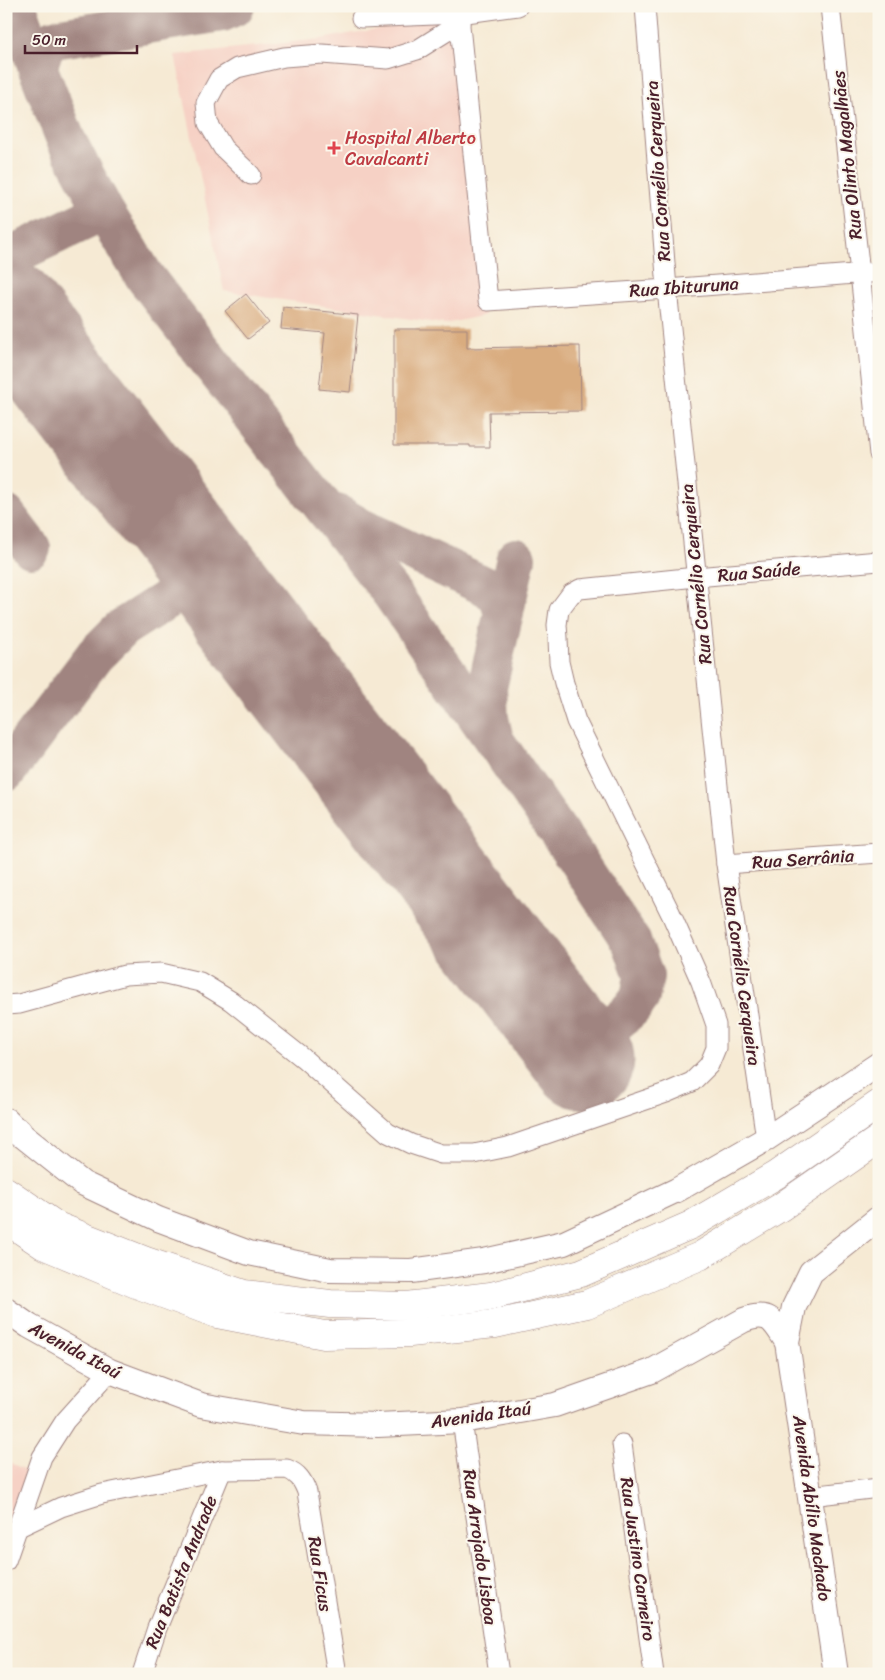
<svg xmlns="http://www.w3.org/2000/svg" width="885" height="1680" font-family="Sriracha,sans-serif">
<style>
.built{fill:#f6d1c5}
.lines{fill:none;stroke-linecap:round;stroke-linejoin:round}
.taxiway{stroke:#a08480;stroke-width:40}
.runway{stroke:#a08480;stroke-width:101}
.building{fill:#d9ac7f}
.minor-casing{stroke:#a08480;stroke-width:21}
.major-casing{stroke:#a08480;stroke-width:26}
.highway-casing{stroke:#a08480;stroke-width:29}
.minor{stroke:#fff;stroke-width:19}
.major{stroke:#fff;stroke-width:24}
.highway{stroke:#fff;stroke-width:28}
.health-dot{fill:#e0444e;stroke:#fbf7ec;stroke-width:2}
.labels{text-anchor:middle;stroke-width:4;stroke-linejoin:round;paint-order:stroke}
.health-label{font-size:18px;fill:#be3a42;stroke:#fbf7ec;text-anchor:start}
.street-label{font-size:18px;fill:#4a1f2b;stroke:#fbf7ec}
</style>
<rect width="100%" height="100%" fill="#fbf7ec"/>
<filter id="ink" filterUnits="userSpaceOnUse"><feTurbulence type="fractalNoise" baseFrequency=".02" numOctaves="2"/><feDisplacementMap in="SourceGraphic" scale="10" xChannelSelector="R" yChannelSelector="G"/><feConvolveMatrix kernelMatrix="1 2 1 2 8 2 1 2 1" color-interpolation-filters="sRGB"/></filter>
<filter id="wash" filterUnits="userSpaceOnUse"><feTurbulence type="fractalNoise" baseFrequency=".0096" numOctaves="4" result="noise"/><feDisplacementMap in="SourceGraphic" scale="20" xChannelSelector="R" yChannelSelector="G"/><feGaussianBlur stdDeviation="1.12" result="paint"/><feColorMatrix in="noise" values="0 0 0 0 0 0 0 0 0 0 0 0 0 0 0 0 0 1.4 0 .05"/><feComposite in="paint" operator="in"/></filter>
<g filter="url(#wash)">
<rect width="100%" height="100%" fill="#f6ead4"/>
<!-- built -->
<g class="built">
<polygon points="459,14 488,301 485,315 445,324 224,291 175,55 321,39"/>
<polygon points="6,1461 34,1474 6,1556"/>
</g>
<g class="lines">
<!-- taxiway -->
<g class="taxiway">
<polyline points="17,6 38,69 66,140 104,211 145,277 220,375 392,594 572,852 632,943 644,976 640,997 631,1009 600,1036 587,1044 576,1048"/>
<path d="M38,69C40,57 43,46 54,39L203,15L222,12L235,6"/>
<polyline points="6,258 88,219 95,211 98,200"/>
<polyline points="337,514 359,527 489,588 499,598 504,614"/>
<polyline points="6,515 31,548"/>
<polyline points="493,736 489,718 487,688 516,558"/>
<polyline points="6,772 95,655 122,628 194,582 202,562"/>
</g>
<!-- runway -->
<polyline class="runway" points="6,308 584,1059"/>
</g>
<g id="blocks">
<!-- building -->
<g class="building">
<polygon points="246,294 269,323 248,339 225,311"/>
<polygon points="283,307 358,315 350,392 319,389 325,333 281,329"/>
<polygon points="394,329 467,329 467,348 580,346 581,411 489,412 490,447 470,447 470,445 394,445"/>
</g>
</g>
</g>
<g filter="url(#ink)">
<use href="#blocks" fill-opacity="0" stroke="#a08480" stroke-width="1"/>
<g class="lines">
<!-- minor casing -->
<g class="minor-casing">
<g id="minor">
<polyline points="458,6 488,301 667,289 879,272"/>
<polyline points="645,6 667,289 726,864 766,1139"/>
<polyline points="830,6 860,273 879,454"/>
<polyline points="361,18 459,14 518,6"/>
<polyline points="251,175 223,148 208,123 206,103 219,79 237,68 284,57 322,54 388,59 417,50 460,23"/>
<polyline points="726,864 879,853"/>
<polyline points="6,1005 19,1004 125,975 161,973 200,982 231,1001 303,1058 388,1133 411,1144 441,1154 474,1154 508,1147 666,1093 692,1082 709,1065 716,1048 716,1025 701,982 671,914 576,721 564,683 559,662 558,638 557,625 559,610 571,594 580,589 696,577 879,561"/>
<polyline points="462,1421 499,1674"/>
<polyline points="622,1444 654,1674"/>
<polyline points="810,1496 879,1488"/>
<path d="M17,1528L61,1507L102,1494L222,1470L287,1469C298,1473 303,1481 307,1492L337,1674"/>
<polyline points="6,1561 42,1457 65,1421 110,1371"/>
<polyline points="142,1674 157,1628 222,1470"/>
</g>
</g>
<!-- major casing -->
<g class="major-casing">
<g id="major">
<polyline points="6,1120 18,1132 82,1183 158,1219 249,1253 330,1270 411,1271 484,1261 564,1243 677,1190 766,1139 879,1064"/>
<path d="M6,1310L29,1326L110,1371L201,1405L304,1423L378,1425L462,1421L555,1405L652,1371L744,1320C770,1310 774,1322 787,1342"/>
<polyline points="836,1674 787,1342 794,1307 811,1272 879,1218"/>
</g>
</g>
<!-- highway casing -->
<g class="highway-casing">
<g id="highway">
<polyline points="6,1126 18,1132"/>
<polyline points="6,1191 57,1226 146,1261 244,1294 330,1304 406,1306 491,1296 581,1273 691,1225 776,1175 879,1104"/>
<polyline points="6,1220 43,1245 136,1284 217,1314 324,1335 410,1333 495,1324 587,1304 700,1256 781,1207 879,1139"/>
</g>
</g>
<!-- minor -->
<use href="#minor" class="minor"/>
<!-- major -->
<use href="#major" class="major"/>
<!-- highway -->
<use href="#highway" class="highway"/>
</g>
</g>
<!-- markers -->
<path class="health-dot" d="M331.5 140.5h5v5h5v5h-5v5h-5v-5h-5v-5h5z"/>
<g class="labels">
<!-- health labels -->
<g class="health-label">
<text x="345" y="144">Hospital Alberto<tspan x="345" dy="21">Cavalcanti</tspan></text>
</g>
<!-- street labels -->
<g class="street-label">
<text transform="translate(847 155) rotate(-96)" y="6">Rua Olinto Magalhães</text>
<text transform="translate(658 171) rotate(-94)" y="6">Rua Cornélio Cerqueira</text>
<text transform="translate(684 287) rotate(-4)" y="6">Rua Ibituruna</text>
<text transform="translate(759 572) rotate(-5)" y="6">Rua Saúde</text>
<text transform="translate(696 574) rotate(-96)" y="6">Rua Cornélio Cerqueira</text>
<text transform="translate(803 859) rotate(-4)" y="6">Rua Serrânia</text>
<text transform="translate(742 976) rotate(82)" y="6">Rua Cornélio Cerqueira</text>
<text transform="translate(75 1350) rotate(28)" y="6">Avenida Itaú</text>
<text transform="translate(481 1415) rotate(-8)" y="6">Avenida Itaú</text>
<text transform="translate(812 1508) rotate(82)" y="6">Avenida Abílio Machado</text>
<text transform="translate(480 1547) rotate(82)" y="6">Rua Arrojado Lisboa</text>
<text transform="translate(638 1559) rotate(82)" y="6">Rua Justino Carneiro</text>
<text transform="translate(181 1572) rotate(-68)" y="6">Rua Batista Andrade</text>
<text transform="translate(320 1574) rotate(81)" y="6">Rua Ficus</text>
</g>
</g>
<!-- margin -->
<rect width="885" height="1680" fill="none" stroke="#fbf7ec" stroke-width="25"/>
<!-- scale -->
<path d="M25 45v8h112v-8" fill="none" stroke="#4a1f2b" stroke-width="2.5"/>
<text x="32" y="45" font-size="15" fill="#4a1f2b" stroke="#fbf7ec" stroke-width="4" paint-order="stroke">50 m</text>
</svg>
